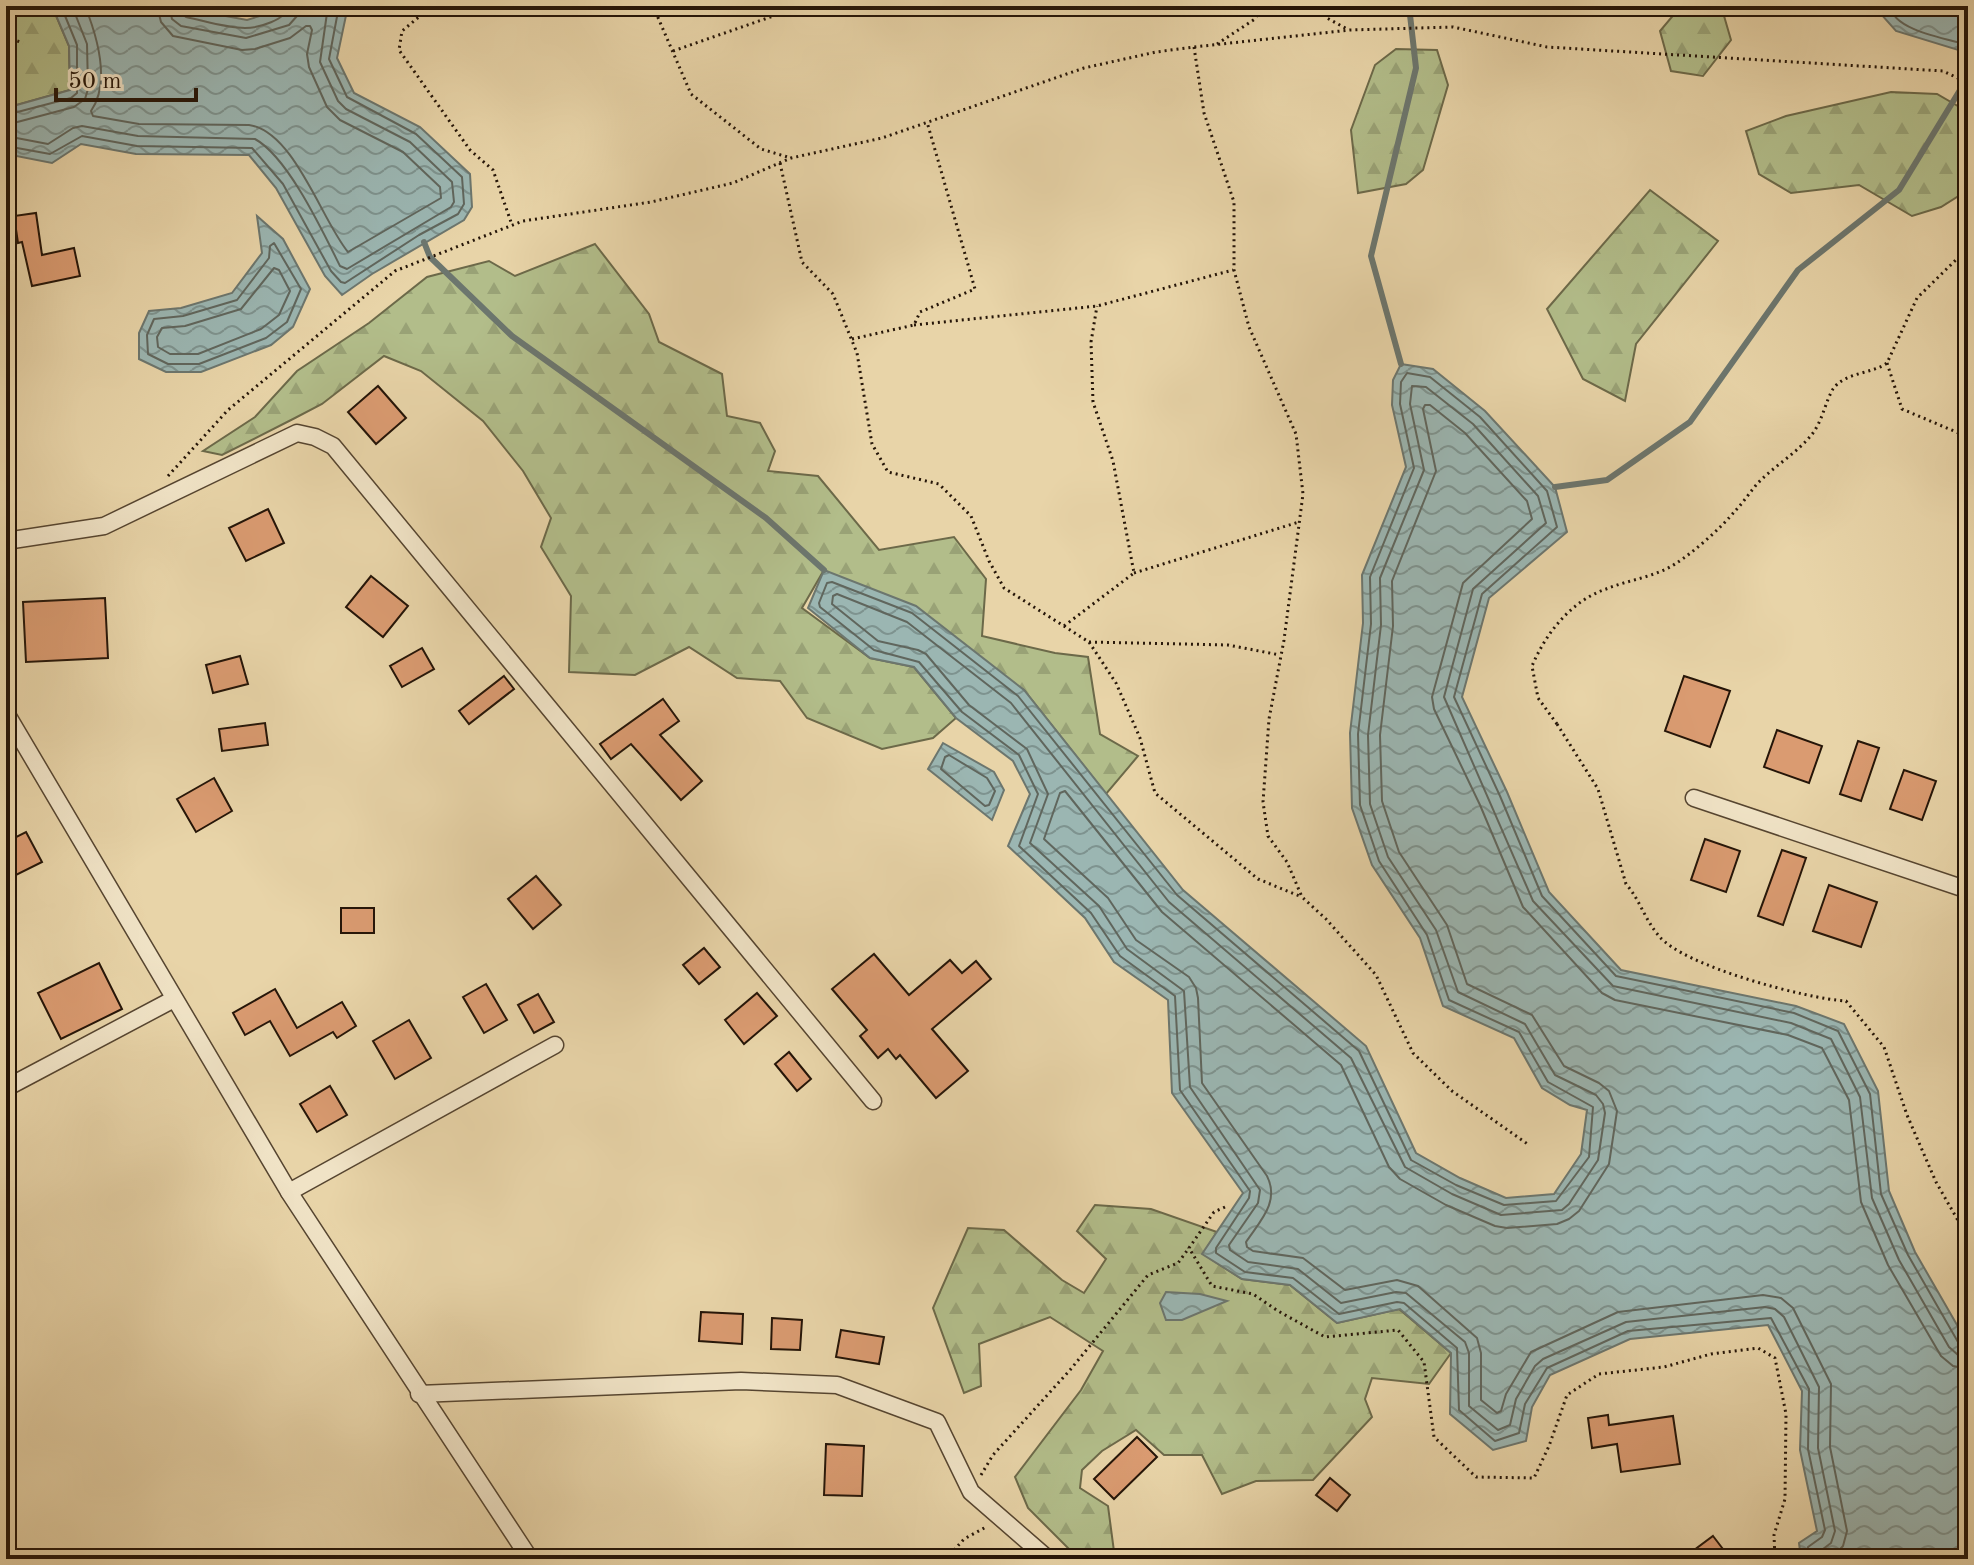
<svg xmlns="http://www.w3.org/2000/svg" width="1974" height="1565" font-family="'Old Standard TT',serif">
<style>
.forest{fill:url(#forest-firs);stroke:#6c6949;stroke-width:2}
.water{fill:url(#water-waves);stroke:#6c766e;stroke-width:2}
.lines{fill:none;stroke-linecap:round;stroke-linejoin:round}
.shore{stroke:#60665d;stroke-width:2}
.stream{stroke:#6c766e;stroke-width:6}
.building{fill:#da9b71;stroke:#251508;stroke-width:2}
.minor-casing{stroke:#564530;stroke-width:19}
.path{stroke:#251508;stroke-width:3;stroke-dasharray:2 4;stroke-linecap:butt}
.minor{stroke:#f0e3c6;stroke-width:16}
</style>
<defs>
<pattern id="forest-firs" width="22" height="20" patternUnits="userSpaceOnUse" patternTransform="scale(2)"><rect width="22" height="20" fill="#b2bd8a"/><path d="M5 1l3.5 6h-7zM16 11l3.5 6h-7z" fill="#99a276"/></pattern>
<pattern id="water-waves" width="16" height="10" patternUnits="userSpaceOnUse" patternTransform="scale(2)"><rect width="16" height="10" fill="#9bb6b2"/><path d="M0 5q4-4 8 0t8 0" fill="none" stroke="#7e938f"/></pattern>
</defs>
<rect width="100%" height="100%" fill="#e8d4a8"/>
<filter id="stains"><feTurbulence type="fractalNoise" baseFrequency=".0025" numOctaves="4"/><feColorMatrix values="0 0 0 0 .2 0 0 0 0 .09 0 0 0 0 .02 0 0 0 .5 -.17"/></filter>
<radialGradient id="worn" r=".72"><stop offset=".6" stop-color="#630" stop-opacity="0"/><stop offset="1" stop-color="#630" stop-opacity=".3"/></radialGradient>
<!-- forest -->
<g class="forest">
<polygon points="6,6 52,6 69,46 70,90 6,108"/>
<polygon points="1681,6 1722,9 1731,40 1703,76 1671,71 1660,31"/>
<polygon points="1396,49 1437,50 1448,85 1423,170 1406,184 1358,193 1351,130 1375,65"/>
<polygon points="1891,92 1937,94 1968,112 1968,190 1941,207 1912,216 1859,185 1791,193 1759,174 1746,131 1786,116"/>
<polygon points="1650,190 1718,241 1636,344 1625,401 1583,379 1547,309"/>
<polygon points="595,244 649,314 659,342 722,374 727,416 760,423 775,451 768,471 818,476 879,550 954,537 986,579 982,636 1055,653 1088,657 1100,734 1138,756 1106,794 1024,690 824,570 802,608 870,658 914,667 956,718 933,738 882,749 807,718 780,681 737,678 689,647 635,675 569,672 571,596 541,547 551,518 523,471 483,421 421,371 384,356 322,404 295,418 222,455 203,451 255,417 297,371 369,323 427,277 489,261 515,276"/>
<polygon points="1095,1205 1151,1209 1217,1232 1203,1254 1242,1279 1290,1285 1337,1323 1399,1309 1451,1353 1429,1384 1372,1378 1365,1399 1372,1417 1313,1480 1256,1481 1222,1494 1202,1455 1164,1455 1136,1430 1102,1451 1082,1470 1080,1488 1108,1506 1115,1559 1079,1559 1028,1508 1015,1477 1081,1390 1103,1351 1050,1317 979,1344 981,1386 964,1393 933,1308 968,1228 1004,1230 1062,1280 1084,1293 1106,1259 1077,1231"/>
</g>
<!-- water -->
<g class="water">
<polygon points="52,6 172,6 247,20 292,6 348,6 337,58 354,93 420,127 470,174 472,207 464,220 372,274 342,295 325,276 276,188 249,155 136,154 81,144 52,163 6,154 6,108 70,90 69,46"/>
<polygon points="1885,6 1968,6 1968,53 1896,31 1880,13"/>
<polygon points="257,216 283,239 310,289 293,327 271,345 201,372 166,372 139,359 139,333 149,311 181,308 232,293 262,253"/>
<polygon points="1401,364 1433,369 1485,411 1555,487 1567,532 1489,598 1462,697 1507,792 1549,892 1621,970 1796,1006 1844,1024 1878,1091 1889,1191 1915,1252 1968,1344 1968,1559 1801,1559 1799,1543 1817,1531 1800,1450 1802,1391 1768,1325 1630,1339 1550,1375 1532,1407 1526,1441 1493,1450 1450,1414 1451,1353 1400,1309 1337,1323 1290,1285 1242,1279 1202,1254 1243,1193 1172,1093 1168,1000 1114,962 1085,918 1008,846 1030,794 1013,761 956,718 914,667 870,658 808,608 824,570 916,606 1024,690 1183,890 1366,1046 1416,1153 1460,1178 1506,1198 1554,1194 1581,1154 1587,1110 1570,1105 1542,1088 1514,1038 1443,1006 1420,938 1372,865 1352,808 1350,733 1363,623 1362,575 1406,467 1392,405 1393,380"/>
<polygon points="943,743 994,772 1004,790 992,820 928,769"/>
<polygon points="1166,1292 1200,1294 1227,1301 1182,1320 1166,1320 1160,1303"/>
</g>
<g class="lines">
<!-- shore -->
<g class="shore">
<path d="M85,6C97,36 111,82 91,111L93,116L139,124L249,125C294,131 322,221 348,252L441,198L440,187L403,152L340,120L327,107L309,67L307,54L312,30L310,26H306L290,38L255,49L242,50L173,36L161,22L157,6"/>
<polyline points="169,6 172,19 181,26 246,38 289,25 297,16 298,6"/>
<path d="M179,6L181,13L186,17C205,21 226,28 245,28C258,28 287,20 288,6"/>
<path d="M1891,6C1891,30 1948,39 1968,45"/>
<polyline points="6,115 71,98 77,93 77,45 61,6"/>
<polyline points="6,125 74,107 85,99 88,89 87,44 72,6"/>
<path d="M6,136L48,144L73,128L82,126L138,136L255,139C288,157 323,232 340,266L347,269L451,207L454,202L452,182L410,142L346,109L338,101L320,62L328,6"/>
<polyline points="6,146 50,154 82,136 137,146 252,148 283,184 331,271 341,282 345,283 419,235 458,214 464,204 462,177 416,134 347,97 329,59 339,6"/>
<polygon points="274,243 301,289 287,322 266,338 199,364 168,364 148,354 147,335 154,319 183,316 237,300 269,258 270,246"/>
<polygon points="274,268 279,270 290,291 279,315 261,329 198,354 170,354 158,347 157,337 162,328 185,326 241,309"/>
<polygon points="949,755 987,778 995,791 989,805 985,806 941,769 945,757"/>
<polyline points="1808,1559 1808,1547 1822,1537 1825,1530 1808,1449 1809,1389 1771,1318 1628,1331 1547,1368 1525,1404 1519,1433 1495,1441 1459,1410 1457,1348 1404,1303 1397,1302 1339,1314 1293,1278 1245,1272 1216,1253 1216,1248 1249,1198 1250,1191 1180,1090 1175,996 1120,956 1091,913 1019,846 1038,794 1019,755 962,712 919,662 874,650 820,607 819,603 827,583 832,582 912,613 1018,696 1177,895 1359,1051 1411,1160 1456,1185 1504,1205 1556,1201 1589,1157 1593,1107 1548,1082 1519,1032 1449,1000 1427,935 1379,861 1360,805 1358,734 1371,624 1370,577 1414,468 1400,404 1401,382 1407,373 1430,377 1480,417 1547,491 1557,527 1482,594 1454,697 1500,796 1542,896 1616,976 1794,1013 1838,1031 1870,1094 1881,1194 1908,1255 1958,1342 1968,1346"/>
<polyline points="1818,1559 1819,1552 1831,1543 1835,1531 1818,1448 1819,1387 1784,1317 1775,1309 1765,1307 1626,1322 1543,1359 1535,1366 1516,1399 1510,1425 1498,1430 1469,1406 1469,1353 1465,1342 1406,1293 1396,1292 1341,1303 1298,1269 1248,1262 1230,1250 1229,1245 1258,1203 1260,1190 1190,1087 1184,991 1127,949 1099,906 1030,843 1048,794 1027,749 969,705 926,654 918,650 878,641 832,604 833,596 837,594 907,622 1011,703 1169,902 1351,1058 1405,1167 1452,1194 1501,1215 1562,1210 1569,1204 1598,1160 1605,1113 1603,1104 1596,1095 1555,1075 1525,1024 1458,992 1436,930 1388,857 1370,804 1368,735 1381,625 1380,578 1424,470 1410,404 1412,386 1426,387 1473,424 1538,496 1546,523 1473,589 1444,697 1533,901 1613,986 1791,1023 1831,1039 1860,1097 1872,1198 1899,1260 1949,1347 1958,1355 1968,1356"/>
<path d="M1831,1559L1843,1546L1847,1531L1830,1447L1831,1384L1793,1308L1781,1298L1763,1295L1618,1312L1531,1352L1506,1394L1501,1411L1497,1413L1481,1400V1353L1477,1338L1418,1286L1397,1280L1345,1290L1303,1258L1253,1251L1247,1247L1246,1242C1260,1221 1280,1202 1267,1176L1202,1083L1198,998L1196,988L1189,977L1136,940L1108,898L1044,839L1060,793L1065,791L1162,912L1341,1065L1389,1167L1400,1179L1446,1205L1495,1226L1507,1228L1557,1224L1569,1219L1579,1211L1609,1164L1617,1111L1609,1091L1599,1083L1564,1066L1532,1015L1467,984L1447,925L1399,852L1382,801L1380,735L1393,626L1392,581L1436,471L1423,409L1425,405H1430L1465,433L1527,501L1532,519L1463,583L1432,697L1434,709L1480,805L1523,907L1602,993L1615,1000L1788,1035L1822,1048L1849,1100L1861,1202L1888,1265L1941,1356L1953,1366L1968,1369"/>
</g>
<!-- stream -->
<g class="stream">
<polyline points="424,242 430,257 512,336 766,518 824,570"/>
<polyline points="1401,364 1371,256 1416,68 1409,6"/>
<polyline points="1555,487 1607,480 1690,422 1798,270 1899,190 1968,77"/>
</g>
</g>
<!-- building -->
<g class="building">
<polygon points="36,213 42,255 74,248 80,276 32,286 22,242 18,243 14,216"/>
<polygon points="378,386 406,418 376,444 348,412"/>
<polygon points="268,509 284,543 246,561 229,528"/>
<polygon points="371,576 408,606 383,637 346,607"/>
<polygon points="105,598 108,658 26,662 23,602"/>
<polygon points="422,648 434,669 402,687 390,666"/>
<polygon points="240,656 248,684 213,693 206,665"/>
<polygon points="504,676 514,689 469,724 459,711"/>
<polygon points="1684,676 1730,691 1710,747 1665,731"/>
<polygon points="663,699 679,721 660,735 702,781 681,800 631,744 611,759 600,744"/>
<polygon points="265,723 268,745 222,751 219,729"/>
<polygon points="1777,730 1822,746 1809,783 1764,767"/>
<polygon points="1858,741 1879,748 1861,801 1840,794"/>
<polygon points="1904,770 1936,781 1922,820 1890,809"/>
<polygon points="214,778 232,811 196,832 177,799"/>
<polygon points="26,832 42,862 6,880 6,842"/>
<polygon points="1705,839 1740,851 1726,892 1691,880"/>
<polygon points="1782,850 1806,858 1783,925 1758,916"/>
<polygon points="536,876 561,905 533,929 508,899"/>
<polygon points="1829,885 1877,902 1861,947 1813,931"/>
<rect x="341" y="908" width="33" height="25"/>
<polygon points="704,948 720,967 699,984 683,965"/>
<polygon points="874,954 909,995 950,960 962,973 976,961 991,979 932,1029 968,1071 936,1098 900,1055 896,1059 888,1049 878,1058 860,1036 867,1030 832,989"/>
<polygon points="99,963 122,1009 61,1039 38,993"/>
<polygon points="486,984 507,1020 484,1033 463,997"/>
<polygon points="275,989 297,1028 342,1002 356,1026 337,1038 333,1032 290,1056 270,1021 245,1035 233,1013"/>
<polygon points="757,993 777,1016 744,1044 725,1020"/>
<polygon points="538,994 554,1022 534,1033 518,1005"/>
<polygon points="409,1020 431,1058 395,1079 373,1041"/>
<polygon points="789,1052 811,1079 797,1091 775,1064"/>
<polygon points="330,1086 347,1115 317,1132 300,1104"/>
<polygon points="701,1312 743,1314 742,1344 699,1341"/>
<polygon points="772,1318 802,1320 800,1350 771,1349"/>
<polygon points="841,1330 884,1337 879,1364 836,1357"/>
<polygon points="1608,1415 1609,1425 1673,1416 1680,1464 1621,1472 1617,1444 1592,1448 1588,1418"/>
<polygon points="1137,1437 1157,1457 1114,1499 1094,1479"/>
<polygon points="826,1444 864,1446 862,1496 824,1495"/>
<polygon points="1330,1478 1350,1495 1337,1511 1316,1495"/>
<polygon points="1713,1536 1726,1553 1718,1559 1682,1559"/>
</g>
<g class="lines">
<!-- minor casing -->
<g class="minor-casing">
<g id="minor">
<polyline points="6,541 104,526 297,433 315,437 333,446 873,1101"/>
<polyline points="6,713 289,1192 530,1559"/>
<polyline points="1694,798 1968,890"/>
<polyline points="6,1088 174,999"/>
<polyline points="289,1192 555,1045"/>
<polyline points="419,1394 741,1381 837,1385 937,1422 971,1492 1048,1559"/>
</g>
</g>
<!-- path -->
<g class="path">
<polyline points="432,6 402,31 399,50 470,150 493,170 512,225"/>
<polyline points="653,6 691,94 761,149 791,158"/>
<polyline points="1315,6 1327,18 1347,29"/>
<polyline points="6,37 23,43"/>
<polyline points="1217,44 1255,19 1262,6"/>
<polyline points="1194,47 1204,113 1234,202 1234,270 1249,327 1296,434 1303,494 1284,640 1269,719 1263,802 1268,836 1287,862 1302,897 1326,919 1376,975 1413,1053 1452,1091 1529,1145"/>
<polyline points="673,51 802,6"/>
<polyline points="780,163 802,262 833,294 857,353 872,444 888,472 939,484 971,516 989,561 1004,588 1089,642 1116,683 1140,738 1155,793 1258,879 1302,897"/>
<polyline points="914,325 1097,306 1233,270"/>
<polyline points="852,339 914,325 920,312 975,289 927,122"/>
<polyline points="1887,363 1902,409 1968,437"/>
<polyline points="168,476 228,410 395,271 523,221 651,202 733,183 791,158 882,138 1084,68 1156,52 1194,47 1350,30 1453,27 1547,47 1943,71 1968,83"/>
<polyline points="1134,573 1299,522"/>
<polyline points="1064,626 1134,573 1113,461 1093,402 1091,342 1097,306"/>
<polyline points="1089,642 1228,645 1280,655"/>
<path d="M1557,724L1598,789L1626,884C1640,900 1645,920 1659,936C1683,966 1807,999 1846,1001L1884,1047L1907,1115L1936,1182L1968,1238"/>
<path d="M1557,724L1538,698L1532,666C1546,633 1571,601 1606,589C1628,580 1655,577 1675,564C1694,552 1721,528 1735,511C1745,501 1752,488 1763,478C1779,463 1799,451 1813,433C1823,419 1826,400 1833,389C1845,372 1872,374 1887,363L1917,298L1968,248"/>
<polyline points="1225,1207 1214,1212 1189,1248 1212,1286 1253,1294 1278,1311 1325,1337 1398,1330 1424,1362 1434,1437 1476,1477 1534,1478 1549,1446 1567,1395 1599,1374 1664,1367 1711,1354 1758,1348 1775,1358 1786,1414 1785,1499 1774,1535 1775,1559"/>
<polyline points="981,1475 993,1455 1070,1370 1148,1275 1178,1263 1189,1248"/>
<polyline points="946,1559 964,1539 986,1527"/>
</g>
<!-- minor -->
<use href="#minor" class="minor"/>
</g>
<!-- margin -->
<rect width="1974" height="1565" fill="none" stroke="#e8d4a8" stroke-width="32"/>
<rect x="8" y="8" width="1958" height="1549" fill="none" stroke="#251508" stroke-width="4"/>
<rect x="16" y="16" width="1942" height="1533" fill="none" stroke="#251508" stroke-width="2"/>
<!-- scale -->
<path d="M56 88v12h140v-12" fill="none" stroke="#251508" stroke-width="4"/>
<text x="68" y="88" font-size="24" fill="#251508" stroke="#f0e3c6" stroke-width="6" paint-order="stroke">50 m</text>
<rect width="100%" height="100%" filter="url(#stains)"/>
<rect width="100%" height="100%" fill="url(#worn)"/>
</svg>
